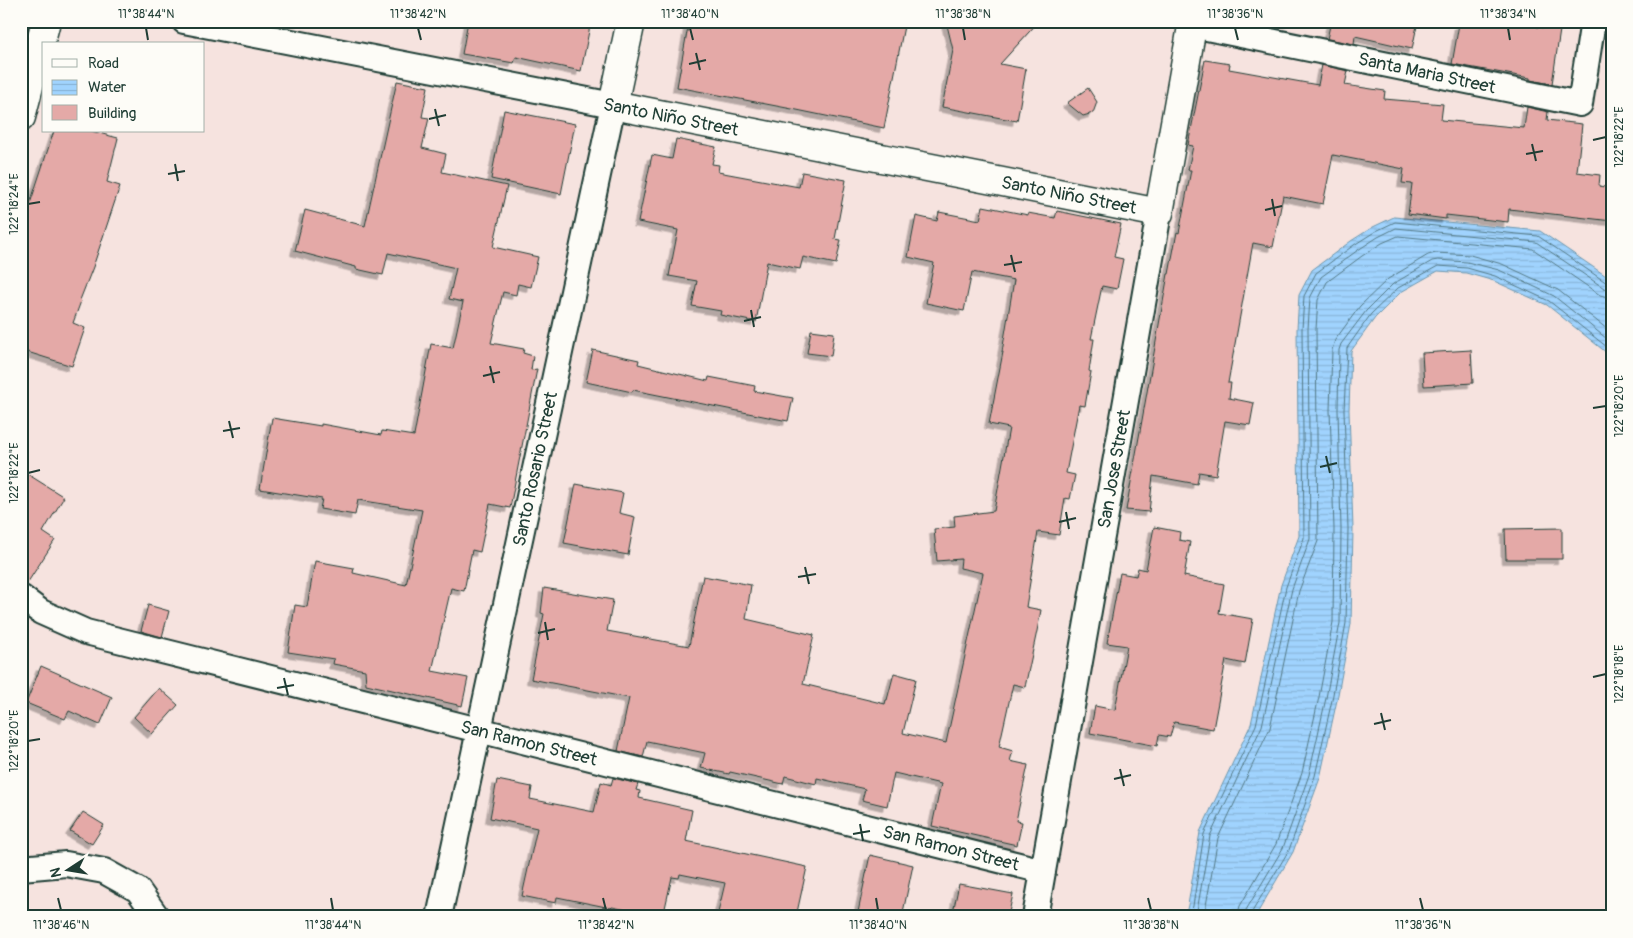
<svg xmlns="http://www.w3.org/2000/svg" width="1633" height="938" font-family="Pangolin,sans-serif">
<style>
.water{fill:url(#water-rules);stroke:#6c97ad}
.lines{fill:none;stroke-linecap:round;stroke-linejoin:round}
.shore{stroke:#537985;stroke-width:1}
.building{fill:#e4a9a7;stroke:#1f3d34;filter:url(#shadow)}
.minor-casing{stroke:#1f3d34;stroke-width:28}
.tertiary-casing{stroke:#1f3d34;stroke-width:31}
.secondary-casing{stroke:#1f3d34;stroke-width:31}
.minor{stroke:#fdfcf7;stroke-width:24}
.tertiary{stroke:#fdfcf7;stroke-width:28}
.secondary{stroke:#fdfcf7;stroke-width:28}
.ticks{fill:none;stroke:#1f3d34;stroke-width:2}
.labels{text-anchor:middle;stroke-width:5;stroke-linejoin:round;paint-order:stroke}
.street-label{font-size:18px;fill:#1f3d34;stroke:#fdfcf7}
.neatline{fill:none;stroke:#1f3d34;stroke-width:2}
.ticks-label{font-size:12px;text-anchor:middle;fill:#1f3d34}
</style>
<defs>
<pattern id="water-rules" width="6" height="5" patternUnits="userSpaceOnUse" patternTransform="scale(1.25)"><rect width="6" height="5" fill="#a0d3fe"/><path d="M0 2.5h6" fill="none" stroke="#89b6da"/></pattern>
<filter id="shadow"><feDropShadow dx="-4.5" dy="4.5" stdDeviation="0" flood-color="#0004"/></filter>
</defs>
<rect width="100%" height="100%" fill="#f6e3df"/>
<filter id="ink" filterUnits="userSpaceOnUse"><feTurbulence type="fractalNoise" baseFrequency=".02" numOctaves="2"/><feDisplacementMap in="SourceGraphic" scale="10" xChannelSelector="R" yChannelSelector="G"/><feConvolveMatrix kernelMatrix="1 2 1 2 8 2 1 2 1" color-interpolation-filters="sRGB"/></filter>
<g filter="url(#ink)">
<!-- water -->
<polygon class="water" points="1394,217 1540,231 1612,280 1612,357 1547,305 1494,281 1466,273 1438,271 1401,292 1375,318 1351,351 1349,410 1353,529 1351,624 1337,700 1320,778 1293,852 1255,917 1185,917 1188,905 1200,832 1251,724 1281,585 1299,536 1297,329 1299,295 1312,270 1351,241 1373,227"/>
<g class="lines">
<!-- shore -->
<g class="shore">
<polyline points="1190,917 1193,906 1204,834 1256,725 1286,587 1304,538 1302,329 1304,296 1316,273 1354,245 1376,231 1395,222 1538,236 1607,283 1612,284"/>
<polyline points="1196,917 1210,836 1262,726 1292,589 1310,539 1308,329 1310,298 1321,277 1358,250 1378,237 1396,228 1536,242 1604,288 1612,290"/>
<polyline points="1204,917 1218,838 1270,728 1299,591 1318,541 1316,329 1318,300 1327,282 1362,256 1382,243 1398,236 1533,249 1600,295 1612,298"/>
<polyline points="1237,917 1240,906 1276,844 1302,773 1319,697 1333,622 1334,529 1330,410 1332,350 1335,340 1360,306 1388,279 1428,255 1436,253 1470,255 1502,264 1558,290 1612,333"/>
<polyline points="1245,917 1246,910 1283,848 1309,775 1326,698 1340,623 1341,529 1338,410 1339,350 1341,344 1366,311 1393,284 1432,261 1438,260 1467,262 1499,270 1554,296 1612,343"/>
<polyline points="1251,917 1252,912 1289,850 1315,776 1332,700 1346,623 1348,529 1344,410 1347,348 1371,314 1398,288 1438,266 1467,268 1495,276 1549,301 1612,351"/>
</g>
</g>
<!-- building -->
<g class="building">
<polygon points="468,21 591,21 581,71 516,57 514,63 462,54"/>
<polygon points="689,21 905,21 884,128 792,109 677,87"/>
<polygon points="946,21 1039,21 1000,64 1026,69 1017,121 942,107 953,50"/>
<polygon points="1331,21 1418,21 1412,49 1355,36 1354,44 1327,39"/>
<polygon points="1465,21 1538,21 1537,27 1560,30 1552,84 1530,80 1530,78 1452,64 1459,24 1465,24"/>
<polygon points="1205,60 1230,64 1229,69 1318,85 1322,65 1348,71 1345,85 1385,91 1384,99 1443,104 1441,120 1524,128 1527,107 1548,112 1547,120 1582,124 1577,172 1600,175 1599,186 1612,188 1612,221 1509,209 1508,222 1446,215 1446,219 1408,214 1412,184 1402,183 1404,169 1333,155 1323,204 1283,196 1273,247 1253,243 1228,383 1231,383 1229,398 1254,403 1250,425 1225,421 1216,475 1199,472 1197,484 1153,476 1149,512 1126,510 1168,274 1169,274 1177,232 1179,233 1191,170 1188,170 1193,146 1188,145"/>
<polygon points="397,81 428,87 422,117 429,118 422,148 446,154 442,172 507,186 493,247 538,257 531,287 518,284 516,295 503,292 491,343 524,349 523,353 533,356 531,370 537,369 510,508 490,504 480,552 472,550 464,591 451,588 432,671 468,678 462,706 366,684 365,670 333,664 334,659 288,652 295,605 307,607 315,561 354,568 353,573 406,585 422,510 358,500 355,515 320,509 322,499 260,489 272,418 321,426 321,424 381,435 382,431 414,436 431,344 453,348 463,302 449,299 456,268 388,253 383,275 356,269 356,267 295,251 305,210 365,226"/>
<polygon points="1088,88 1097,102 1093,113 1083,116 1067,103"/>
<polygon points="504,110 575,124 561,194 491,179"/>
<polygon points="54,131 91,131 118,138 107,182 120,186 93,267 80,300 81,301 73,323 85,328 72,366 21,350 21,231"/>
<polygon points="676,139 716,147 712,164 719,165 718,172 799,187 802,172 846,180 835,239 841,240 836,264 803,257 800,269 767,262 756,322 720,315 721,311 692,306 697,281 669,276 678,230 638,222 652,155 672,159"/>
<polygon points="983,206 1028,215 1028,213 1055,218 1057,211 1121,224 1114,257 1123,259 1117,289 1102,286 1091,339 1094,339 1089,371 1091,372 1085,406 1079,405 1066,473 1075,475 1070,499 1065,498 1059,535 1038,532 1026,607 1041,610 1037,631 1025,687 1013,684 999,747 1013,751 1010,761 1028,765 1016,821 1022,822 1017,845 932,826 941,784 894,773 887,806 862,800 865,789 817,778 816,784 785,776 783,784 730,772 729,774 701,768 705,753 647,741 643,757 618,751 629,698 531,679 544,614 541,613 544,588 613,600 607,631 689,646 703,576 751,585 746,619 814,635 803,684 885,704 886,700 887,700 894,673 916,679 903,733 946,743 983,573 960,568 961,559 937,561 934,529 955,527 954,516 994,511 1009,428 989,424 1003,352 1002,352 1014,280 972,272 964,311 926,303 934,263 908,257 916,216 937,221 939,212 980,220"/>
<polygon points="811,330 834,333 831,356 807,353"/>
<polygon points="593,350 639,360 638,364 708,381 709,377 755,386 754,391 793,398 788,421 633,390 632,392 586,382"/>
<polygon points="1471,350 1473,383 1424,386 1422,353"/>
<polygon points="21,470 64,497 43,532 55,540 26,585 21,583"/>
<polygon points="576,484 623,493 619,513 635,517 628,555 564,543"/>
<polygon points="1154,527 1180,532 1179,540 1190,542 1184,576 1224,584 1219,613 1253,619 1245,664 1226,660 1213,729 1174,722 1170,737 1159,735 1157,746 1090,733 1095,706 1115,710 1120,683 1127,646 1107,643 1120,573 1136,576 1138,568 1146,570"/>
<polygon points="1562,528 1562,559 1506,559 1505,529"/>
<polygon points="148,605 169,611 162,637 141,631"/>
<polygon points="41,666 112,697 100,725 69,711 65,719 26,703"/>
<polygon points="159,688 178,705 152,734 134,717"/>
<polygon points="613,778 638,784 636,790 640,791 639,798 692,810 686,841 807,867 796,917 717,917 725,883 680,874 679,878 672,877 663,917 612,907 611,908 557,897 556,903 522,896 537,828 490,818 497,780 532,787 530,799 594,812 601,782 611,785"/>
<polygon points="83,812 104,825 92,844 70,831"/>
<polygon points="870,855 913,865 902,917 857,917"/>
<polygon points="959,884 1013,894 1008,917 952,917"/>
</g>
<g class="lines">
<!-- minor casing -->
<g class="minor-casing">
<g id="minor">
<polyline points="184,21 613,105 439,917"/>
<polyline points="1192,25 1580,104 1593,21"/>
<polyline points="21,597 41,612 86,632 1043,871"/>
<polyline points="21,868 66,864 104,871 138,890 157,917"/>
<polyline points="1035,917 1159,213"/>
</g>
</g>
<!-- tertiary casing -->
<g class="tertiary-casing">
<polyline id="tertiary" points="21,117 46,21"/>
</g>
<!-- secondary casing -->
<g class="secondary-casing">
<polyline id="secondary" points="631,21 613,105 1159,213 1193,21"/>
</g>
<!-- minor -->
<use href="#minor" class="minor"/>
<!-- tertiary -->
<use href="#tertiary" class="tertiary"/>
<!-- secondary -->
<use href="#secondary" class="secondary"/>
</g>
</g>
<!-- ticks -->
<path class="ticks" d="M146,28L148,40M418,28L421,40M690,28L693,40M963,28L965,40M1235,28L1238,40M1508,28L1510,40M696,53L700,70M689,64L706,60M435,109L439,126M429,119L446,115M1593,140L1606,137M1532,144L1536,161M1526,154L1543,151M175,164L178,181M168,174L185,171M1272,199L1275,216M28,204L40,202M1265,210L1282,206M1011,255L1015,272M1004,265L1022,262M751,310L754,327M744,321L761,317M490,366L494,383M483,376L500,372M1593,408L1606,406M229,421L233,438M223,431L240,428M1326,456L1330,473M1320,467L1337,463M28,473L40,470M1066,512L1069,529M1059,522L1076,518M805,567L809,584M798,577L816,574M545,622L548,640M538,633L555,629M1593,677L1606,674M284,678L288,695M277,688L294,685M1381,713L1385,730M1374,724L1391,720M28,741L40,739M1120,769L1124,786M1114,779L1131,775M860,824L863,841M853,834L870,831M58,898L61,910M331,898L333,910M603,898L606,910M876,898L878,910M1148,898L1151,910M1420,898L1423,910"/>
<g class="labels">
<!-- street labels -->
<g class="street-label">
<text transform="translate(1427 73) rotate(12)" y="6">Santa Maria Street</text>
<text transform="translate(671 117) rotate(11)" y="6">Santo Niño Street</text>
<text transform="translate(1069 195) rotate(11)" y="6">Santo Niño Street</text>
<text transform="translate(535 469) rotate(-78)" y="6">Santo Rosario Street</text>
<text transform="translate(1114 469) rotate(-80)" y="6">San Jose Street</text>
<text transform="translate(529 743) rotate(14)" y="6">San Ramon Street</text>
<text transform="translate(951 848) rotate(14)" y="6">San Ramon Street</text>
</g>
</g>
<!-- margin -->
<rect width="1633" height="938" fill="none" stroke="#fdfcf7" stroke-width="55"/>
<!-- legend -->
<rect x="42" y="42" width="162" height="90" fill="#fdfcf7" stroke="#a4b0a9"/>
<rect x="52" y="59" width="25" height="8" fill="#fdfcf7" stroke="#a4b0a9"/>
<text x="88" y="68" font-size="15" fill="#1f3d34">Road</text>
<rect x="52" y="80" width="25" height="15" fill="url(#water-rules)" stroke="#a4b0a9"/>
<text x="88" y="92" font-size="15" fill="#1f3d34">Water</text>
<rect x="52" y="105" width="25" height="15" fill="#e4a9a7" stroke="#a4b0a9"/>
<text x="88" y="118" font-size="15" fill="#1f3d34">Building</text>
<!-- north arrow -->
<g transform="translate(68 870) rotate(258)" stroke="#fdfcf7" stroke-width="4" paint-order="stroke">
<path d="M0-4L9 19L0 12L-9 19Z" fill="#1f3d34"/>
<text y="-8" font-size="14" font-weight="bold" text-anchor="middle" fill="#1f3d34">N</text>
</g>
<rect x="28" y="28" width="1578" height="882" class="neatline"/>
<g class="ticks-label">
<text x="146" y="18">11°38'44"N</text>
<text x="418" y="18">11°38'42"N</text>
<text x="690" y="18">11°38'40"N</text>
<text x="963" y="18">11°38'38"N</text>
<text x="1235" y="18">11°38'36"N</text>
<text x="1508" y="18">11°38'34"N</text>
<text transform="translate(1619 137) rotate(-90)" y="4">122°18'22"E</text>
<text transform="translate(14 204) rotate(-90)" y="4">122°18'24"E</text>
<text transform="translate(1619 406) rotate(-90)" y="4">122°18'20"E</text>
<text transform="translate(14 473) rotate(-90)" y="4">122°18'22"E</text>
<text transform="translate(1619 674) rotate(-90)" y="4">122°18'18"E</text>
<text transform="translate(14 741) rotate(-90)" y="4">122°18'20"E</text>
<text x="61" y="929">11°38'46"N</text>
<text x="333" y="929">11°38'44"N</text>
<text x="606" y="929">11°38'42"N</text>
<text x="878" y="929">11°38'40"N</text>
<text x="1151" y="929">11°38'38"N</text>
<text x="1423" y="929">11°38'36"N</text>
</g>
</svg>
